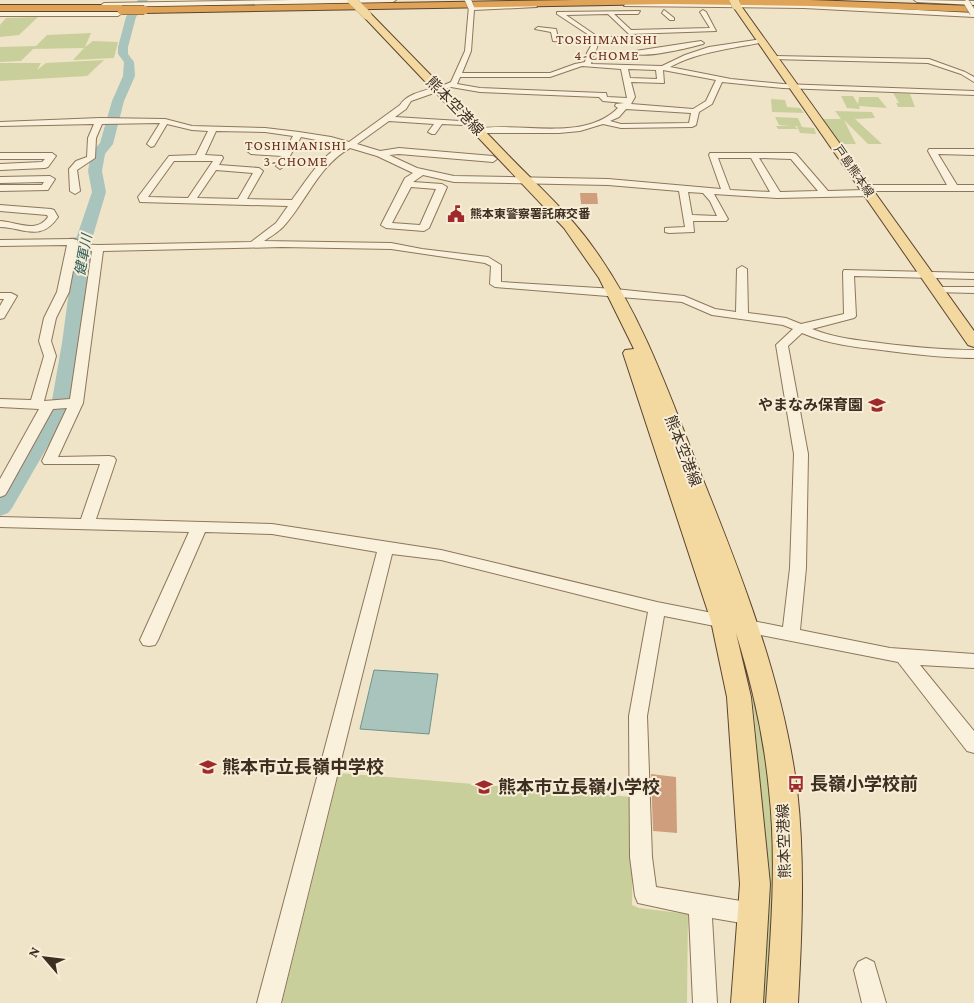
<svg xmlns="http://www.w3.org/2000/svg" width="974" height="1003" font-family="'Crimson Pro','Noto Sans JP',serif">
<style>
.green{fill:#c9cf9b}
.water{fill:#a9c4bc;stroke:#6f938a}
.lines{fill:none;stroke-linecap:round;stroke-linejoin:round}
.stream{stroke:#6f938a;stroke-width:2.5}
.river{fill:#a9c4bc;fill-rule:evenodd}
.building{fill:#cf9f7d}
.minor-casing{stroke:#8d765c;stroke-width:2}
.major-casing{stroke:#5b4430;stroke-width:2}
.highway-casing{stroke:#5b4430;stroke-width:2}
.minor{fill:#faf1dc;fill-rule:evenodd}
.major{fill:#f3d9a0;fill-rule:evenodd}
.highway{fill:#e0a458;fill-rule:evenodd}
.minor-bridge-casing{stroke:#8d765c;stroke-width:7;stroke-linecap:butt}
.major-bridge-casing{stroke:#5b4430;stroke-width:9;stroke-linecap:butt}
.highway-bridge-casing{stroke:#5b4430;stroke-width:10;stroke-linecap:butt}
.minor-bridge{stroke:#faf1dc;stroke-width:6}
.major-bridge{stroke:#f3d9a0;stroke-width:9}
.highway-bridge{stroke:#e0a458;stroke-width:9}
.labels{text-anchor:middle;stroke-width:4;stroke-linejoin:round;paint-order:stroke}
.far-street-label{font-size:12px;fill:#3d2e20;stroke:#f7eed8}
.far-poi-label{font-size:12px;font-weight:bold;fill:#3d2e20;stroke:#f7eed8;text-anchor:start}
.far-neighbourhood-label{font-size:14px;letter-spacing:1px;fill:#6b2e1e;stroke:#f7eed8}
.far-water-label{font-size:14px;font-style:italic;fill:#2f5d5a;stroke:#f7eed8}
.street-label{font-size:15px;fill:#3d2e20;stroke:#f7eed8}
.poi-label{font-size:15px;font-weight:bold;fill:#3d2e20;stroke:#f7eed8;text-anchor:end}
.near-poi-label{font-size:18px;font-weight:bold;fill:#3d2e20;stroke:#f7eed8;text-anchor:start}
</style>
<rect width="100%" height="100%" fill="#f0e4c8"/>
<!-- green -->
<g class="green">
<polygon points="38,17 19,35 0,37 0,25 6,18"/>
<polygon points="91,33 85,47 93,41 118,42 114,58 73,60 84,48 33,49 21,61 0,62 0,47 36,46 47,35"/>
<polygon points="104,60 87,76 0,81 0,63 41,63 37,70 46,63"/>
<polygon points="893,93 910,94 915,107 898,107 896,103 899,103"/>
<polygon points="841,96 853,96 858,104 859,97 878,97 887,108 859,106 860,109 847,108"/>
<polygon points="771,99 785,100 787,107 800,108 804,113 772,112"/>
<polygon points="835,111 872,112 875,118 855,119 882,144 868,144 844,120 856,144 840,144 818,119 841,119"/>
<polygon points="775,117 798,118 802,127 814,128 816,134 800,133 797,126 795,126 798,129 778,129 776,126 790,126 779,125"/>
<path d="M748,665C775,767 782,899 766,1003H759C759,890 765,776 748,665Z"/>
<polygon points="339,773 633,797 632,905 639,908 688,914 687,1003 282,1003"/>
</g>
<!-- water -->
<polygon class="water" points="374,670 438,674 429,734 360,729"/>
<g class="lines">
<!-- stream -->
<polyline class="stream" points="70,239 84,239"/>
<!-- river -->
<polygon class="river" points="138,0 148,0 136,17 128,47 128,54 134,62 135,76 124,101 113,144 105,154 102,171 106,192 92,239 82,343 71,406 12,508 8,513 0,516 0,488 51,406 62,343 76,239 92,192 88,171 91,153 100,143 112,101 123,76 124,62 118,54 118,47 126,17"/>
</g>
<!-- building -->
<g class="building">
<polygon points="580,193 597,193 598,204 581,204"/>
<polygon points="651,774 676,777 677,833 653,831"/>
</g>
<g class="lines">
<!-- minor casing -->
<g class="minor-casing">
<g id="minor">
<polygon points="293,0 396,0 393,2 104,7 101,5 104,3"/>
<polygon points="914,0 974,1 974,5 917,2"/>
<polygon points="626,3 804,4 974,13 974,17 804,8 624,6"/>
<path d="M535,4L537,7L474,10L471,51L462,73H550L575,64L585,62L587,53L592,44L553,41L551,32L535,29L538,27L556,29L558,38L592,40V37L557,14V12L640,11L638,14H614L631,30L710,28L700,12L703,10L706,12L716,31L629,34L608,14L566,15L598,37H641L644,39L641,41H598C598,49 593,55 591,64L662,66L685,55L709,47L762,39L764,40V42C731,49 700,51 670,67L731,79L783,84L974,91V95L783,88L722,82L712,104L699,112L696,125L692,127L621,128L603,124L580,131L559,133H479L475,131L476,129C519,121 583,143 618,108L615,106L616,104L624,103L603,101L599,97L480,92L451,87L411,101L406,109L395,117L460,121L464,123L463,125L442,124L435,134H432L428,132L434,124L389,121L357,144L380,151L399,148L493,156L497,159L493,162L399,154L389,155L417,168L454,176L608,179L721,189L709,155L710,153H793L796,154L828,191L865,190L862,188L867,185H947L928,151L929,149H974V155L938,154L957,185H974V191H872L875,193L870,196L777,198L714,194L728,219L726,221H693L694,232L669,233L665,232V228L685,227L679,191L608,185L454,182L423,175L413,182L442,184L447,187L429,228L424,231L386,228L381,225L405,178L413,173L377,156L350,148C319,165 306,202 283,227C278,232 270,237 264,241L391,243L422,249L488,257L501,265V282L615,289L684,296L715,309L736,312L737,269L742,266L747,269L748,313L786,318L801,324L844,314L843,272L844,270L974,273V279L854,276L856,316L854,318L812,329C834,338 857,340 880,343C912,347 942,350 974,350V358C943,358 913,354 881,350C854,347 828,344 802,333L788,346L808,454L806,568L800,630L890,648L974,654V668L920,665L974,731V753L967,751L898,662L664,616L647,716L652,857L656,887L753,903L761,906L764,914L761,922L753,925L712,918L717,1003H693L689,914L638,903L635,896L630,857L629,716L648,612L441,560L392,554L281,1003H257L377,552L272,534L205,532L158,640L155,645L149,646L143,645L140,640L189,532L0,527V517L81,519L100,464H44L42,461L67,408L53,409L7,492L5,495L0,497V479L39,409L0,407V399L31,400L44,356L39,341L44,318L57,292L67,245L0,246V240L73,239L77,240L78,244L98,245L251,242L276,223L288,206L140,202L138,197L169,156L196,155L208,131L192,130L167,124L154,146L151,147L147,144L160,123L102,124L96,138L95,158L77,170L80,191L75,194L70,191L69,169L76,161L87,157L88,138L94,124L0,126V122L100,118L165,119L192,126L265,128L299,132L331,137L349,142L400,105C410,90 434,90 451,82L465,51L469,6ZM582,66L621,69L627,98L607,97L606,93H603L480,88L457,84L460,77H550ZM628,69L656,70L657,79L630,78ZM663,70L716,80L706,101L693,109L631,104L635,97L631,82L664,83ZM626,109L691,113L689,123L621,124L610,121L619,117ZM216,131L265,132L293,136L285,151L251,148L247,151L251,154L282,156L276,166L280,169L284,166L301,137L342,145C321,156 306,181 292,200L247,199L263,171L259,168L219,165L223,158L222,156L205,155ZM718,158H751L770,192L730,190ZM759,158L791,159L818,191L780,192ZM174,161H213L188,198L148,197ZM216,170L253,173L238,199L197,198ZM411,187L436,189L420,225L392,223ZM688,192L703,193L710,201L717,216L692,215ZM282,247L391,249L485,263L491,266L490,284L495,287L682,302L712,315L783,325L793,329L776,345L794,454L790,568L783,627L657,602L441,550L272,524L96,519L116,460L114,457L109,456L58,457L83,403L103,251ZM77,250L92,251L70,399L44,401L56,356L51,341L56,318L69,292Z"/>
<polygon points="664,10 674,18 674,20 670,20 662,13"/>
<polygon points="0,12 118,12 121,14 118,16 0,16"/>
<path d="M701,41L704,43L703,44C688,48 641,60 629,52Z"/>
<polygon points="774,56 929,59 965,72 974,77 974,82 961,74 928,63 772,59 771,58"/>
<polygon points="0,153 52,153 56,156 48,167 45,168 0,170 0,164 42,162 45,159 0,159"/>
<polygon points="50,176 55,179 48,190 0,191 0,185 42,185 44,182 0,183 0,177"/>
<path d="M0,205L51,209L54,210L58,217C41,242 25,228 0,227V221C17,222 36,234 48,217L47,215L0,211Z"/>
<polygon points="938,287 974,287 974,293 934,292 932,290"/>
<polygon points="0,293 11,293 17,296 4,318 0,319 0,306 4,299 0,299"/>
<polygon points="866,958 874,962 886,1003 862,1003 854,970 858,962"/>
</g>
</g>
<!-- major casing -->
<g class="major-casing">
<g id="major">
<polygon points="733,3 739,3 974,331 974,347 968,345 732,5"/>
<path d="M364,13H370C416,60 462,107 507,154C537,185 570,214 595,250C640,313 666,385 694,457C737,564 782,674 797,789C805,860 802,932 798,1003H766C771,932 777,861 769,790C764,737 752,684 736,633L751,697L770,884L763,1003H731L740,884L727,697L711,621L623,353L625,350L634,349L599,278L564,228L364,17Z"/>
</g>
</g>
<!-- highway casing -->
<g class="highway-casing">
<g id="highway">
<polygon points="575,0 810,0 974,6 974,12 810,6 668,4 144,13 140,10 144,7"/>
<polygon points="0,5 124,5 128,8 124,11 0,11"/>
</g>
</g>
<!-- minor -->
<use href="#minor" class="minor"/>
<!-- major -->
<use href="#major" class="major"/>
<!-- highway -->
<use href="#highway" class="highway"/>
<!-- minor-bridge casing -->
<g class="minor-bridge-casing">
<g id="minor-bridge">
<polyline points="468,0 471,7"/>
<polyline points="967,3 973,13"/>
</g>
</g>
<!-- major-bridge casing -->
<g class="major-bridge-casing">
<g id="major-bridge">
<polyline points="352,0 367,15"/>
<polyline points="734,0 736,5"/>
</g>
</g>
<!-- highway-bridge casing -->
<g class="highway-bridge-casing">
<polyline id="highway-bridge" points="122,10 144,10"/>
</g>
<!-- minor-bridge -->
<use href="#minor-bridge" class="minor-bridge"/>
<!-- major-bridge -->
<use href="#major-bridge" class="major-bridge"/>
<!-- highway-bridge -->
<use href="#highway-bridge" class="highway-bridge"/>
</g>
<!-- icons -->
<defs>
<g id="civic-bare" transform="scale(1.35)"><path d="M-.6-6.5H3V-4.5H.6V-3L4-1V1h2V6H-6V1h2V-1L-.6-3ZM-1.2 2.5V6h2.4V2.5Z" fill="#9e2a2b" stroke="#f7eed8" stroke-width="2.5" paint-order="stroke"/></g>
<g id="school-bare" transform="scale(1.35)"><path d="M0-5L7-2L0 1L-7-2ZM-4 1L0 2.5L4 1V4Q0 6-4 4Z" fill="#9e2a2b" stroke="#f7eed8" stroke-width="2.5" paint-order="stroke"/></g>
<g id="bus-bare" transform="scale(1.35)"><path d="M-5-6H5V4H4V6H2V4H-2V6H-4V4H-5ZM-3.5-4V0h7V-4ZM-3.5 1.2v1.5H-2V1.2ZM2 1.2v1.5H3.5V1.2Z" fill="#9e2a2b" stroke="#f7eed8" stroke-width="2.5" paint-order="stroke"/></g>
</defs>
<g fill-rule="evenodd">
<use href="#civic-bare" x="456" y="214"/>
<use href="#school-bare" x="877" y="405"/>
<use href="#school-bare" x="208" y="767"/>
<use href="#bus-bare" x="796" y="784"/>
<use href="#school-bare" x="484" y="787"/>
</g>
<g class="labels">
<!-- far-street labels -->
<g class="far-street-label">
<text transform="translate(854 171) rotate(55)" y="4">戸島熊本線</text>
</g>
<!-- far-poi labels -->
<g class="far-poi-label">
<text x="470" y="218">熊本東警察署託麻交番</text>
</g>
<!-- far-neighbourhood labels -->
<g class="far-neighbourhood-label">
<text x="607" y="44">TOSHIMANISHI<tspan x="607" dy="16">4-CHOME</tspan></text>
<text x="296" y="150">TOSHIMANISHI<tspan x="296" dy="16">3-CHOME</tspan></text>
</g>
<!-- far-water labels -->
<g class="far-water-label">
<text transform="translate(83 255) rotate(-80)" y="5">健軍川</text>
</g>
<!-- street labels -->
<g class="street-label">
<text transform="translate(455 106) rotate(46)" y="5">熊本空港線</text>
<text transform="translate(683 451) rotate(69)" y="5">熊本空港線</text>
<text transform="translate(784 841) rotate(-92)" y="5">熊本空港線</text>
</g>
<!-- poi labels -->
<g class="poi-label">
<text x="863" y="410">やまなみ保育園</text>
</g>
<!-- near-poi labels -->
<g class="near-poi-label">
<text x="222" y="773">熊本市立長嶺中学校</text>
<text x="810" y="790">長嶺小学校前</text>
<text x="498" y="793">熊本市立長嶺小学校</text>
</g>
</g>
<!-- north arrow -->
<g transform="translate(45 958) rotate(298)" stroke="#f7eed8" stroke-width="4" paint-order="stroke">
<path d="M0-4L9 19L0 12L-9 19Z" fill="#3d2e20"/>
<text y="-8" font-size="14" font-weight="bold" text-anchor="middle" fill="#3d2e20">N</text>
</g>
</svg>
